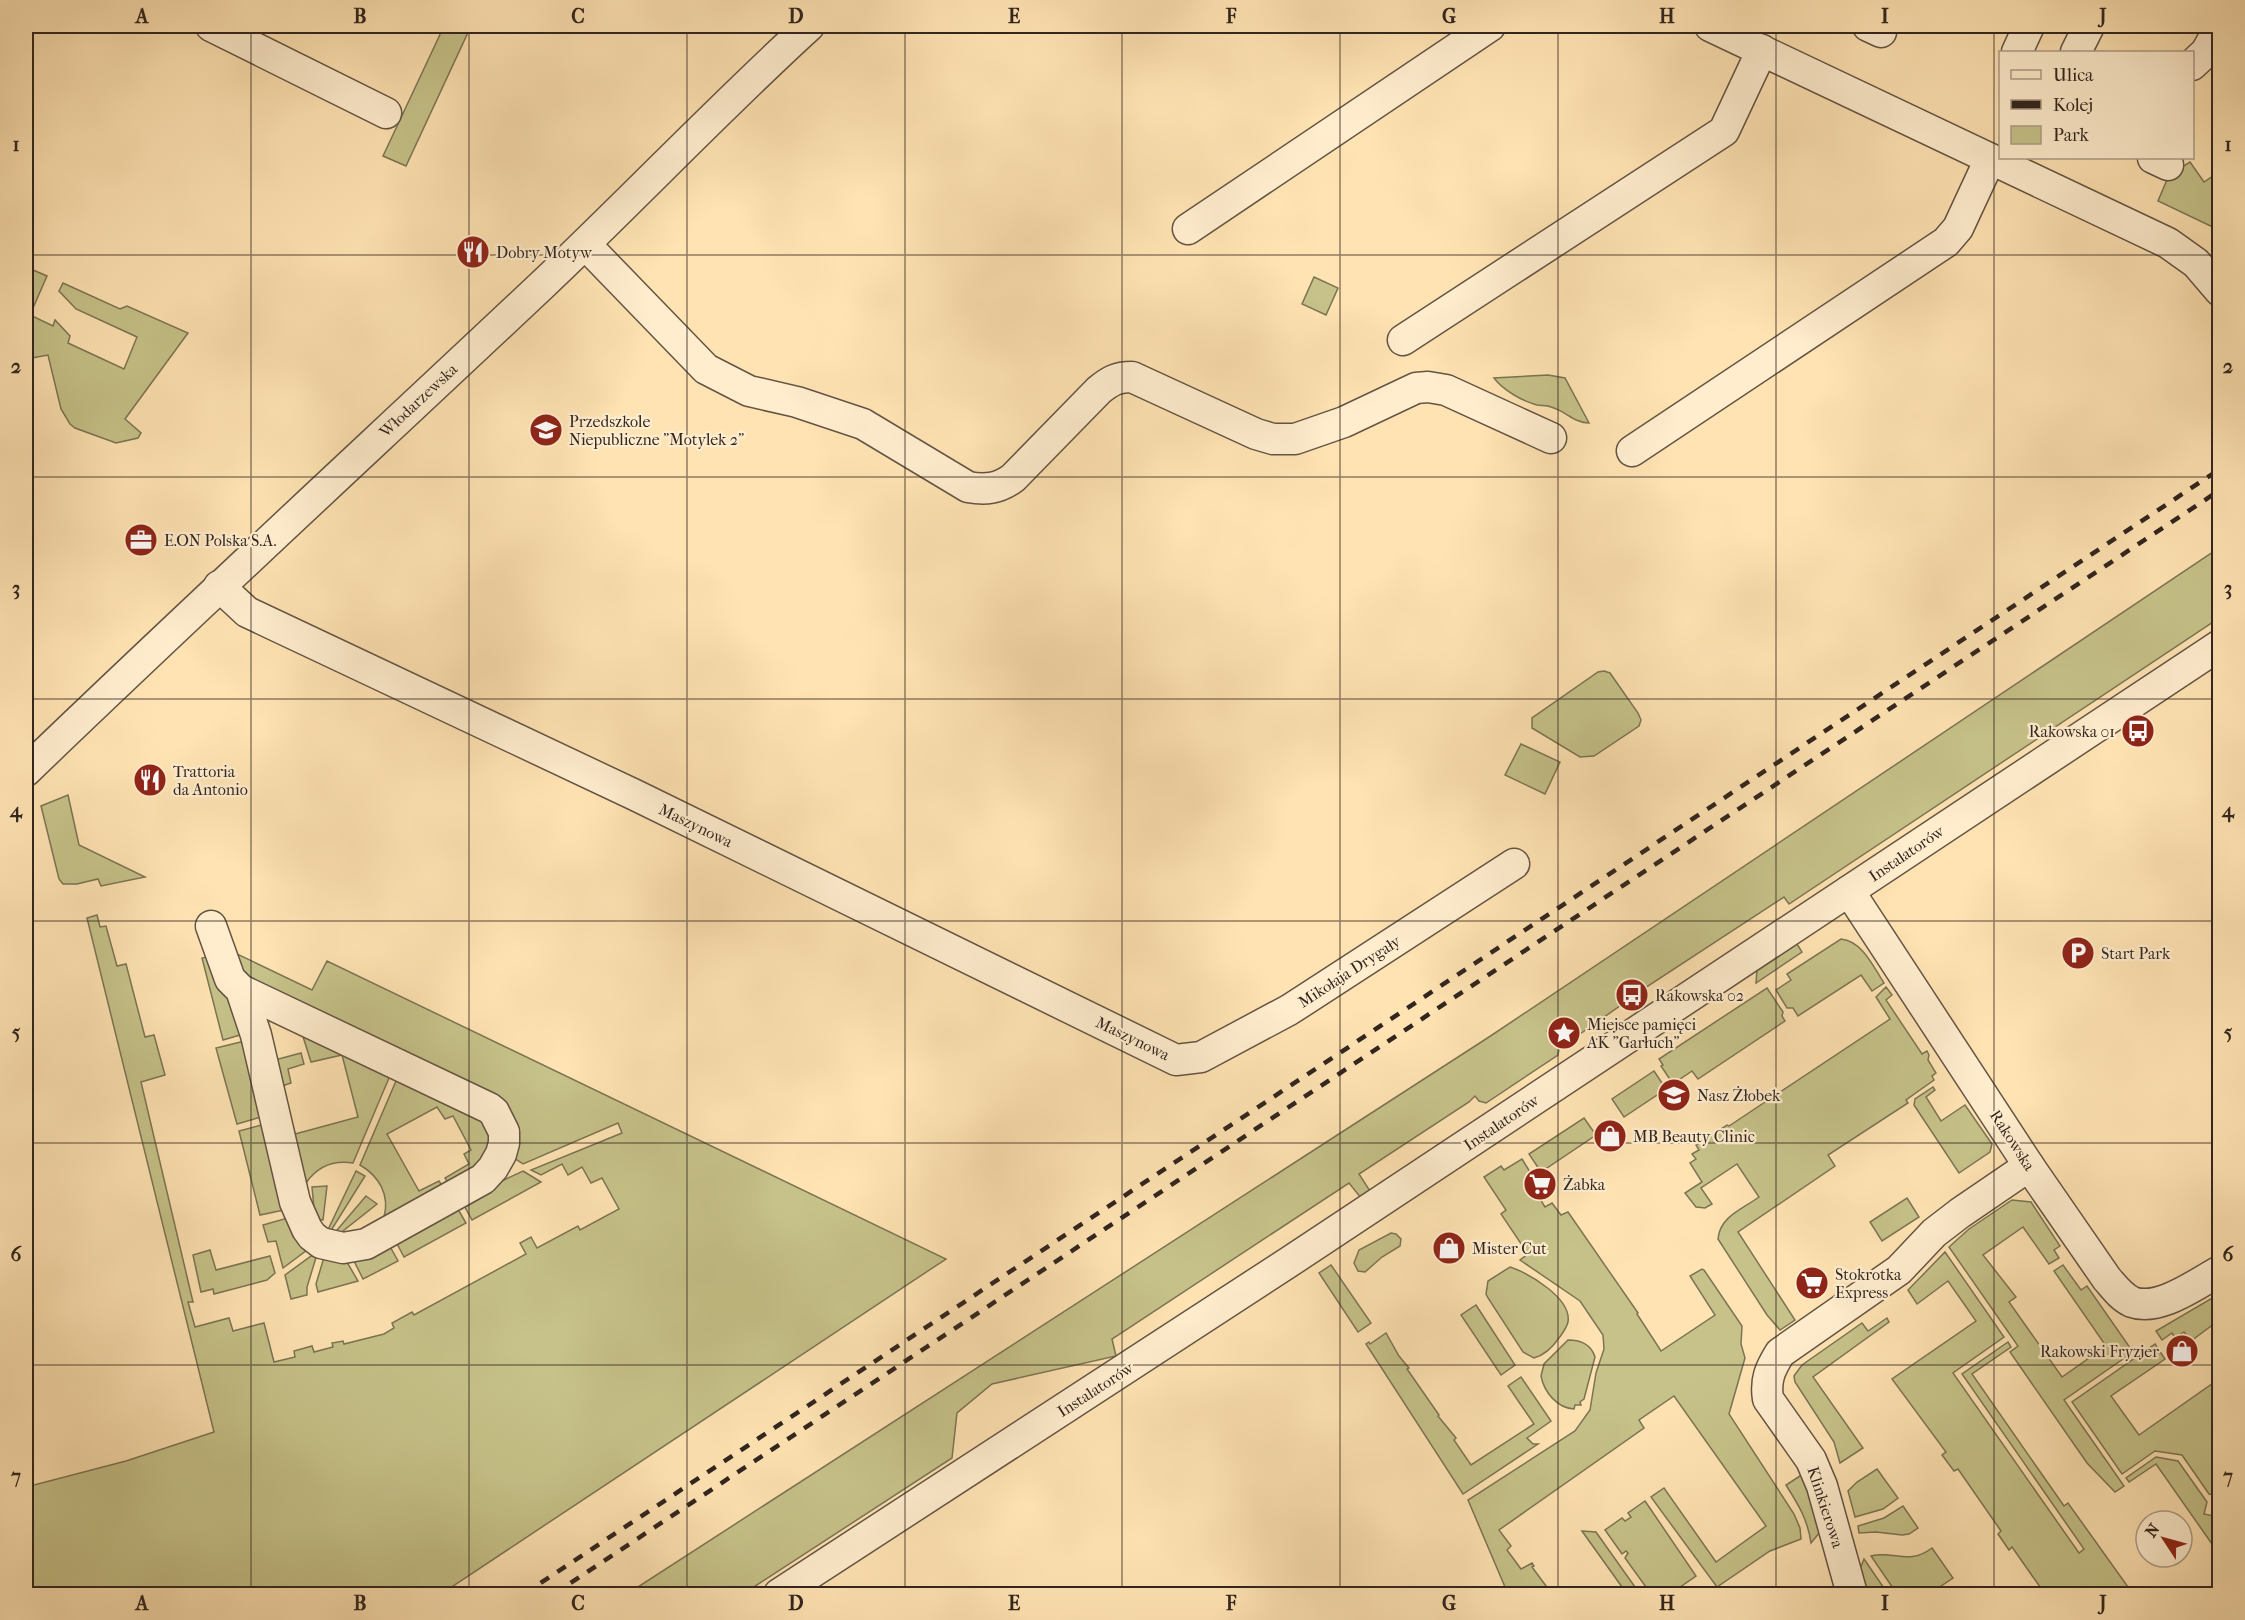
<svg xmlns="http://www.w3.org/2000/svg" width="2245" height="1620" font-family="'IM FELL French Canon',serif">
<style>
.green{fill:#c6c289;stroke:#7c7454;stroke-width:1.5}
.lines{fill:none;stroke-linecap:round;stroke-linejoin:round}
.street-casing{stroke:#645444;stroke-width:33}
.street{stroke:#ffedce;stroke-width:30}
.rail{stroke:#31251f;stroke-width:4.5;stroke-dasharray:10 10;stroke-linecap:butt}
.grid{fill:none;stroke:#31251f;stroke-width:1.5;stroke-opacity:0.55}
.labels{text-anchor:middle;stroke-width:4.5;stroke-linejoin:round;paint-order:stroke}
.poi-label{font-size:16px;fill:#31251f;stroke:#ffedce;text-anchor:start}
.street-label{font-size:16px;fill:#31251f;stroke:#ffedce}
.neatline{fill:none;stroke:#31251f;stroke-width:2}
.grid-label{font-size:20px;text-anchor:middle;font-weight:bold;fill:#31251f}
</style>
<rect width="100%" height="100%" fill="#ffe3b3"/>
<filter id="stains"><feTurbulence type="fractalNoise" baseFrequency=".00333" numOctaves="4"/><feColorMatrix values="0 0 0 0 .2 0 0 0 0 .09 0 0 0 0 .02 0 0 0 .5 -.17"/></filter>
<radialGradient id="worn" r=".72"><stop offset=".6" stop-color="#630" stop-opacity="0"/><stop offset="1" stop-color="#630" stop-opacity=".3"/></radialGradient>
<!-- green -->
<g class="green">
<polygon points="444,26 471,26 406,166 383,156"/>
<polygon points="2190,162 2204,182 2219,172 2219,230 2158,201 2169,175"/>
<polygon points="26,267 47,276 30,315 53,326 55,320 70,336 68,343 124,369 137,337 76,309 59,291 63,283 120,309 127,306 188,333 125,419 141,433 138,438 116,443 75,428 70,424 61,409 48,355 26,359"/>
<polygon points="1314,277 1338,288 1326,315 1302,304"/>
<path d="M1548,375L1565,378L1589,423C1574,423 1566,411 1551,407C1547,405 1542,406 1537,405C1522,401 1503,390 1494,378Z"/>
<polygon points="2219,548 2219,618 1789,904 1784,897 1645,988 1641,983 1620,997 1624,1003 1580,1034 1568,1018 1547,1031 1559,1049 1558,1055 1486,1103 1479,1101 1475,1096 1469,1102 1359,1174 1370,1191 1361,1198 1349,1183 1112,1339 1116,1356 992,1384 957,1413 952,1458 743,1594 627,1594 1489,1037"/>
<polygon points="1604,671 1610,673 1638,713 1641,720 1639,726 1594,756 1580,757 1532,728 1532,718 1598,672"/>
<polygon points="1521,744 1560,762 1545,794 1505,775"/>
<polygon points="68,795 79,845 145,877 101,886 98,879 77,884 63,884 59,879 41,806"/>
<polygon points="97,915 100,927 106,926 117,966 126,964 145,1037 154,1035 165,1075 141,1082 193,1302 188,1302 195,1327 229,1318 233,1331 264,1323 274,1362 295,1357 294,1351 312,1346 314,1352 333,1347 332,1343 343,1341 344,1344 384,1334 394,1328 392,1323 412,1312 414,1315 526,1254 520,1243 531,1237 537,1248 578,1226 580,1230 619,1209 602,1178 591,1183 582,1167 568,1175 562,1164 541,1175 531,1170 622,1133 618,1123 523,1164 509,1155 512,1132 246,983 231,951 312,990 327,961 946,1259 441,1594 26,1594 26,1487 126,1461 214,1432 87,918"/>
<path d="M1841,939C1862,941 1873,966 1884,983L1872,991L1861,975L1798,1016L1793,1008H1787L1776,990L1791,980L1787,974Z"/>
<polygon points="1797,944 1802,952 1756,983 1757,970"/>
<polygon points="212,956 247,1033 223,1040 202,958"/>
<path d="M1886,987L1892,995L1886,1000L1922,1054L1927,1051L1929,1055L1928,1060L1936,1073L1932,1076L1934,1080L1906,1100L1908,1103L1828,1155L1835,1166L1738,1232L1795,1320L1780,1330L1767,1315L1718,1239C1720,1216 1743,1209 1759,1197L1737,1164L1701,1188L1712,1204L1705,1208L1696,1207L1685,1193L1702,1182L1690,1163L1696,1159L1692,1154L1699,1150L1696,1145L1727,1125L1729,1126L1890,1019L1876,997Z"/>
<polygon points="1767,988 1783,1012 1782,1016 1785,1021 1698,1079 1692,1071 1673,1084 1661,1066 1663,1065 1659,1059"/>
<path d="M301,1030L392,1071L353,1163C333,1160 317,1167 306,1183L271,1061L301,1053L304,1064L288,1069L291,1083L282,1086L295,1134L358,1117L342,1055L311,1062Z"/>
<polygon points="249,1040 268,1115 237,1124 216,1048"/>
<polygon points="1654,1071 1666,1089 1624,1117 1612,1099"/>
<path d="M399,1074L490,1121L491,1154L450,1186L445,1178L469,1164L464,1154L471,1150L453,1116L445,1119L437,1107L387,1134L419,1191L439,1181L445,1190L384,1217C390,1195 379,1176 360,1165Z"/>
<polygon points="1933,1087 1935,1090 1926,1097 1941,1121 1965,1105 1992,1144 1990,1152 1959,1173 1914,1105 1915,1099"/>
<polygon points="1584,1118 1596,1135 1541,1172 1529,1154"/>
<polygon points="269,1123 289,1209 260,1215 239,1131"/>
<polygon points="1522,1159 1533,1177 1529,1181 1545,1207 1552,1203 1561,1215 1568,1212 1638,1313 1637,1314 1661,1351 1715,1315 1690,1276 1702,1269 1704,1270 1742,1326 1741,1344 1745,1358 1729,1414 1794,1514 1800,1528 1801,1539 1770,1551 1717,1587 1651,1497 1664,1488 1716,1562 1766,1526 1674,1396 1639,1420 1644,1428 1499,1530 1511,1546 1507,1550 1521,1569 1532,1563 1534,1566 1532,1567 1552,1594 1508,1594 1468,1500 1575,1431 1590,1410 1596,1373 1604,1349 1603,1335 1580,1301 1520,1260 1528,1254 1501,1214 1506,1210 1484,1177 1501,1166 1504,1170"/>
<polygon points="356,1171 365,1176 327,1237 325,1236"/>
<polygon points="523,1171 541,1182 472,1220 461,1200"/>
<polygon points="327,1186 323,1220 315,1219 312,1187"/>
<polygon points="366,1196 377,1204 334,1238 332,1236"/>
<polygon points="1907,1198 1919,1217 1882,1241 1870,1222"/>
<polygon points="2012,1200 2031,1202 2060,1246 2054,1250 2059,1258 2049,1264 2023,1227 1983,1255 2016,1297 2009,1302 2062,1377 2106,1346 2054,1271 2063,1265 2081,1290 2087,1286 2133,1352 2064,1400 2124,1486 2115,1492 2087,1463 2010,1352 2018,1346 1949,1247 1969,1229"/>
<polygon points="455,1204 466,1223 404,1257 394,1238"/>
<polygon points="291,1217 311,1247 283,1268 276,1241 268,1242 263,1225"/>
<polygon points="1391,1233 1396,1234 1401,1239 1400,1246 1382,1257 1365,1272 1358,1271 1354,1263 1359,1250"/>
<polygon points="387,1241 398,1261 363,1279 352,1257"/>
<polygon points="210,1250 216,1270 270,1256 275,1273 267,1280 214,1294 213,1289 201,1292 193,1255"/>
<polygon points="318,1251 307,1287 307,1295 291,1299 285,1275"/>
<polygon points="1945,1252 2004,1337 1953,1373 2079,1553 2084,1549 1962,1374 2008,1342 2011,1347 1972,1374 2064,1506 2068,1503 2133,1594 2089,1594 2087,1592 2083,1594 2045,1594 2012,1547 2009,1550 1998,1534 2001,1531 1958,1469 1954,1471 1942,1455 1946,1452 1892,1379 1976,1321 1948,1281 1917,1304 1908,1290"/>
<polygon points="325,1254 344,1257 358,1281 318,1292 316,1284"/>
<polygon points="1331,1265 1371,1323 1358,1332 1319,1273"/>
<path d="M1510,1267C1528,1273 1572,1298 1568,1322C1567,1327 1562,1334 1559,1338C1552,1348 1545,1355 1534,1358L1523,1352L1488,1298L1486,1294L1488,1281Z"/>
<polygon points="2219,1294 2219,1320 2191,1341 2184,1332 2175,1338 2172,1333 2162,1340 2156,1331"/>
<polygon points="1476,1305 1515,1365 1501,1375 1461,1315"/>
<polygon points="1887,1318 1889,1322 1813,1377 1863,1448 1840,1463 1834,1442 1795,1382 1794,1376 1802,1365 1862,1323 1868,1331"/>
<polygon points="1386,1333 1399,1356 1409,1368 1407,1369 1439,1415 1438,1416 1456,1438 1454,1440 1471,1465 1534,1424 1508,1386 1521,1377 1551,1421 1527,1438 1533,1444 1538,1444 1463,1494 1366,1344 1369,1342 1370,1344"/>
<path d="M1568,1340C1581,1340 1591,1344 1595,1357L1584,1399L1580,1402L1581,1405H1575L1574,1409C1557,1408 1544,1392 1541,1376L1544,1364Z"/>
<polygon points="2155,1344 2165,1359 2111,1396 2139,1435 2219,1379 2219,1496 2209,1494 2182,1455 2155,1451 2122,1474 2072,1402"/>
<polygon points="2156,1457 2178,1461 2207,1502 2204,1514 2219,1517 2219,1554 2156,1464 2129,1482 2126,1478"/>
<polygon points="1877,1469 1898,1498 1883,1509 1855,1517 1848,1491 1857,1482"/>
<path d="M1803,1474L1820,1532L1811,1543C1808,1520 1798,1504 1786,1485Z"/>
<polygon points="1645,1501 1696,1576 1670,1594 1651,1594 1625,1558 1628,1553 1626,1551 1622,1554 1605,1530 1622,1518 1625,1521 1631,1517 1628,1513"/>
<polygon points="1903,1506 1918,1528 1909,1534 1902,1535 1876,1532 1859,1533 1858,1526 1884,1518"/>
<polygon points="1582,1531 1596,1532 1640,1594 1627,1594"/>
<path d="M1932,1548L1953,1578L1929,1594H1897L1871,1556C1894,1550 1908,1566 1932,1548Z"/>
<polygon points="1864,1559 1888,1594 1867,1594 1860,1569"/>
</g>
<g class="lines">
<!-- street casing -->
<g class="street-casing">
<g id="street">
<polyline points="211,26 386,113"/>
<polyline points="1710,26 2168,243 2196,263 2220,291"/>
<polyline points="1868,26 1881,32"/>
<polyline points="2017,52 2029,26"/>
<polyline points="2076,52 2089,26"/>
<polyline points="2192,65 2206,52 2220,27"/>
<polyline points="2153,158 2168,165"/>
<polyline points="1188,229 1490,26"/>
<path d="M585,244L706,369L749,391L797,402L863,424L968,487C985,490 998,489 1013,478L1099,390C1110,381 1117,377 1132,377L1256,434L1273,439H1295L1344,422L1416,388L1428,387L1446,390L1551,438"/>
<polyline points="1403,340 1724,131 1762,50"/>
<polyline points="1632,451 1946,242 1958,228 1990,159"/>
<polyline points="219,586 247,612 635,795 1176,1060 1201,1057 1289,1010 1514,864"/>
<path d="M26,771C195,608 369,448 540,287C631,201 717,110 809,26"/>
<path d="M1849,891L2029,1166L2107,1279C2114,1287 2121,1297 2132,1302C2159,1312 2196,1284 2220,1271"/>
<polyline points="211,926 230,979 241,990 489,1108 494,1112 504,1132 504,1143 501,1154 493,1168 483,1179 366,1244 343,1248 321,1243 312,1236 307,1229 295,1202 256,1035 241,990"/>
<polyline points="779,1594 1286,1264 2220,645"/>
<path d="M1852,1594L1822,1486L1811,1460L1768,1399C1765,1380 1770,1369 1780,1353L1899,1270L1934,1233L1960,1213L2029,1166"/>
</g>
</g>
<!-- street -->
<use href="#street" class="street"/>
<!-- rail -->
<g class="rail">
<polyline points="524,1594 2220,469"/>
<polyline points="554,1594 2220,490"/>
</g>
</g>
<!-- grid -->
<path class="grid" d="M251,26V1594M469,26V1594M687,26V1594M905,26V1594M1122,26V1594M1340,26V1594M1558,26V1594M1776,26V1594M1994,26V1594M26,255H2220M26,477H2220M26,699H2220M26,921H2220M26,1143H2220M26,1365H2220"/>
<!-- icons -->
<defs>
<g id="restaurant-disc" transform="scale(1.725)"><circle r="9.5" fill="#8f2418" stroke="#ffedce"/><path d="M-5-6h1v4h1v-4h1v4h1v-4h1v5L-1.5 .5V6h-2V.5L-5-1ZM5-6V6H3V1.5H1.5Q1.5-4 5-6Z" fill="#fff"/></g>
<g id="school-disc" transform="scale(1.725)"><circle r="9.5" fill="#8f2418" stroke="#ffedce"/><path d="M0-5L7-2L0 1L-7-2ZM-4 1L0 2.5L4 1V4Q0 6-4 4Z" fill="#fff"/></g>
<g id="office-disc" transform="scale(1.725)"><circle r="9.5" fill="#8f2418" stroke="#ffedce"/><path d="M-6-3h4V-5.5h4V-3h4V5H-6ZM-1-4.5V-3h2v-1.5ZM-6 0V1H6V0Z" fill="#fff"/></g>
<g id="bus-disc" transform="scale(1.725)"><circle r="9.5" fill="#8f2418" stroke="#ffedce"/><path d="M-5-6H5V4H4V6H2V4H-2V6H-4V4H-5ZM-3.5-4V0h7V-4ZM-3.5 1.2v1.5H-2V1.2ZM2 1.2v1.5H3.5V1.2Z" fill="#fff"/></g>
<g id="parking-disc" transform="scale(1.725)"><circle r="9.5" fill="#8f2418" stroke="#ffedce"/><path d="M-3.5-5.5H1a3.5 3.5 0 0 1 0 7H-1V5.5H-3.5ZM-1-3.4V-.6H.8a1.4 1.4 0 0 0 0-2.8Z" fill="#fff"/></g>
<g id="sight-disc" transform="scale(1.725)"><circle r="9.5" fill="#8f2418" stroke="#ffedce"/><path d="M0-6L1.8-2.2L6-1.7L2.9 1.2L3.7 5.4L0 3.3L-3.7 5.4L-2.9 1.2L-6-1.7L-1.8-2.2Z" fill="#fff"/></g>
<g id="shop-disc" transform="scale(1.725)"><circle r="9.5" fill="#8f2418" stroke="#ffedce"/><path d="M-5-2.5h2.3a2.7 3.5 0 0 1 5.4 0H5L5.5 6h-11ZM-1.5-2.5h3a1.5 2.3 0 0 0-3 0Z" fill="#fff"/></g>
<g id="supermarket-disc" transform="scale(1.725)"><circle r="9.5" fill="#8f2418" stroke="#ffedce"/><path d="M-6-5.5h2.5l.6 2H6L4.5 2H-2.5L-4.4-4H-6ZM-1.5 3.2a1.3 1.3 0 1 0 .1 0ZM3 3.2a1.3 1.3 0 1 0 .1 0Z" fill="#fff"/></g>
</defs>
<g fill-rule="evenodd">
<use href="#restaurant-disc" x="473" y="252"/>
<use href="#school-disc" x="546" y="430"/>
<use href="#office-disc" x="141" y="540"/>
<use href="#bus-disc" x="2138" y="731"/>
<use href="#restaurant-disc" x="150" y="780"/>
<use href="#parking-disc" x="2078" y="953"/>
<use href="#bus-disc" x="1632" y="995"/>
<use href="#sight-disc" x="1564" y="1033"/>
<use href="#school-disc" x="1674" y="1095"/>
<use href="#shop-disc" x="1610" y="1136"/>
<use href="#supermarket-disc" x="1540" y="1184"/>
<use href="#shop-disc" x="1449" y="1248"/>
<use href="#supermarket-disc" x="1812" y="1283"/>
<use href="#shop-disc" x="2182" y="1351"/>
</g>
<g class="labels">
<!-- poi labels -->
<g class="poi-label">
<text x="496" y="258">Dobry Motyw</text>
<text x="569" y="427">Przedszkole<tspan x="569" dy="18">Niepubliczne "Motylek 2"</tspan></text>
<text x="164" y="546">E.ON Polska S.A.</text>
<text x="2115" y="737" text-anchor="end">Rakowska 01</text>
<text x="173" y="777">Trattoria<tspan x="173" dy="18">da Antonio</tspan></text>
<text x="2101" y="959">Start Park</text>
<text x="1655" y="1001">Rakowska 02</text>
<text x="1587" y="1030">Miejsce pamięci<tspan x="1587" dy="18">AK "Garłuch"</tspan></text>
<text x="1697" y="1101">Nasz Żłobek</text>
<text x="1633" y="1142">MB Beauty Clinic</text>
<text x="1563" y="1190">Żabka</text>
<text x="1472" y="1254">Mister Cut</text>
<text x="1835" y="1280">Stokrotka<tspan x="1835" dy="18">Express</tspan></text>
<text x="2159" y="1357" text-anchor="end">Rakowski Fryzjer</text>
</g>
<!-- street labels -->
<g class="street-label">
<text transform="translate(418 400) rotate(-43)" y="6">Włodarzewska</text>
<text transform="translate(696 825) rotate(26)" y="6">Maszynowa</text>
<text transform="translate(1906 853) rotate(-34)" y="6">Instalatorów</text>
<text transform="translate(1349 971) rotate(-33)" y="6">Mikołaja Drygały</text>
<text transform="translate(1133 1038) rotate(26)" y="6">Maszynowa</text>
<text transform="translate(1501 1122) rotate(-34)" y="6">Instalatorów</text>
<text transform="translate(2013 1140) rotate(57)" y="6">Rakowska</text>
<text transform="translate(1095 1389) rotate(-33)" y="6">Instalatorów</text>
<text transform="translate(1826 1507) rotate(72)" y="6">Klinkierowa</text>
</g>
</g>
<!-- margin -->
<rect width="2245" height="1620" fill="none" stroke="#ffe3b3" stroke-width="66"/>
<!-- legend -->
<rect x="1999" y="51" width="195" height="108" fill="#ffedce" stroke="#ad9d88" stroke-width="1.5"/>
<rect x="2011" y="70" width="30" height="9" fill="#ffedce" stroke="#ad9d88" stroke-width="1.5"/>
<text x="2053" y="81" font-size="18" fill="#31251f">Ulica</text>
<rect x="2011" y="100" width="30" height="9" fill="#31251f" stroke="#ad9d88" stroke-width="1.5"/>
<text x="2053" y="111" font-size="18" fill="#31251f">Kolej</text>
<rect x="2011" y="126" width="30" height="18" fill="#c6c289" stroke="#ad9d88" stroke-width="1.5"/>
<text x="2053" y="141" font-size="18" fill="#31251f">Park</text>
<!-- north arrow -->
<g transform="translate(2164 1539) rotate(306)"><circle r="28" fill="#ffedce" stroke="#ad9d88" stroke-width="1.5"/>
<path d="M0-4.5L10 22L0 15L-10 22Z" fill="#8f2418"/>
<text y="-9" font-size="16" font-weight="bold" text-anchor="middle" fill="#31251f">N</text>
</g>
<rect x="33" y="33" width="2179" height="1554" class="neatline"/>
<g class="grid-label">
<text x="142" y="23">A</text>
<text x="360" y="23">B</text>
<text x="578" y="23">C</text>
<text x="796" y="23">D</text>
<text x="1014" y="23">E</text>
<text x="1231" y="23">F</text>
<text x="1449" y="23">G</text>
<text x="1667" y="23">H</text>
<text x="1885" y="23">I</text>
<text x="2103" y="23">J</text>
<text x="16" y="151">1</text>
<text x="2228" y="151">1</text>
<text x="16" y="373">2</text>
<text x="2228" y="373">2</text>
<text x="16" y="595">3</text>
<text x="2228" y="595">3</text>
<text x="16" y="817">4</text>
<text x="2228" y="817">4</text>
<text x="16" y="1039">5</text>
<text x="2228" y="1039">5</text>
<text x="16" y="1261">6</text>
<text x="2228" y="1261">6</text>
<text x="16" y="1483">7</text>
<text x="2228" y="1483">7</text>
<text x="142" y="1610">A</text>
<text x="360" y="1610">B</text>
<text x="578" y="1610">C</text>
<text x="796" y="1610">D</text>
<text x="1014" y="1610">E</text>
<text x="1231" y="1610">F</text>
<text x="1449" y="1610">G</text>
<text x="1667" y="1610">H</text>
<text x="1885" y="1610">I</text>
<text x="2103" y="1610">J</text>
</g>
<rect width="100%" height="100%" filter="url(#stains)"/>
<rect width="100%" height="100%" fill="url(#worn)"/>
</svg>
